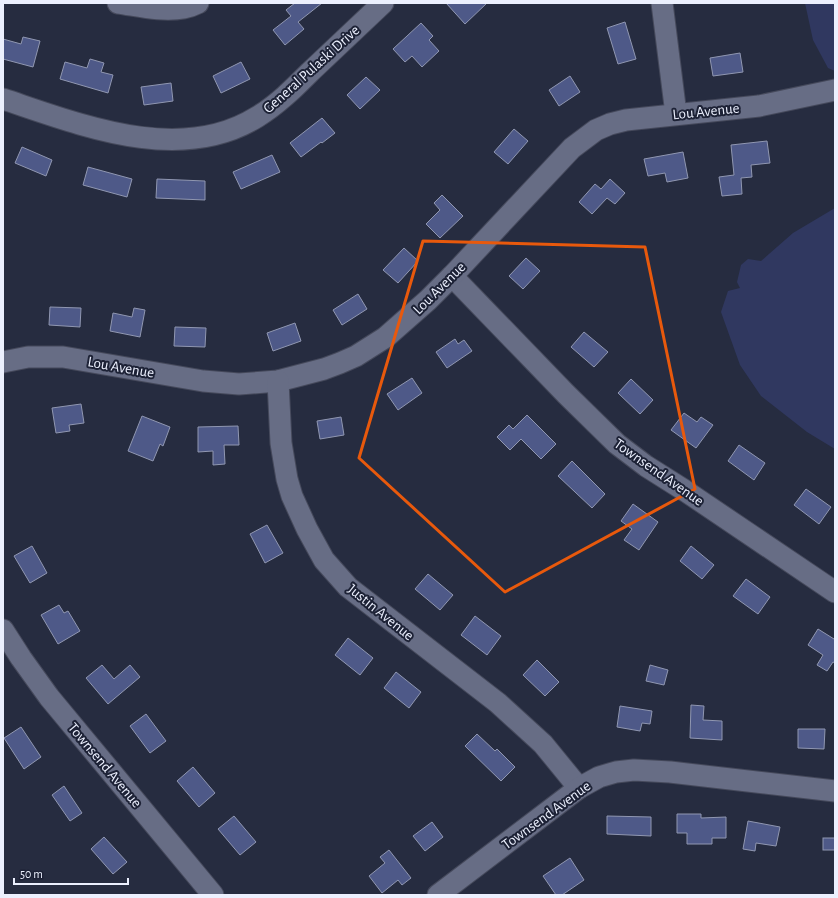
<svg xmlns="http://www.w3.org/2000/svg" width="838" height="898" font-family="'Alegreya Sans',sans-serif">
<style>
.green{fill:#303860}
.building{fill:#4e5988;stroke:#9097b1}
.lines{fill:none;stroke-linecap:round;stroke-linejoin:round}
.minor-casing{stroke:#45495b;stroke-width:23}
.minor{stroke:#676d85;stroke-width:21}
.marked{fill:none;stroke:#e8590c;stroke-width:3;stroke-linejoin:round}
.labels{text-anchor:middle;stroke-width:4;stroke-linejoin:round;paint-order:stroke}
.street-label{font-size:15px;fill:#ecf0fe;stroke:#1d2236}
</style>
<rect width="100%" height="100%" fill="#262c40"/>
<!-- green -->
<g class="green">
<polygon points="805,3 835,3 835,71 828,68 813,40"/>
<polygon points="835,208 835,449 807,432 761,396 740,365 721,312 728,291 740,288 737,282 741,265 748,259 761,261 793,233"/>
</g>
<!-- building -->
<g class="building">
<polygon points="295,3 322,3 298,22 304,29 285,45 273,30 291,16 286,10"/>
<polygon points="446,3 487,3 465,24"/>
<polygon points="625,22 636,59 618,64 607,28"/>
<polygon points="421,23 433,36 429,40 439,51 422,67 412,56 405,62 393,49"/>
<polygon points="23,37 40,41 33,67 3,59 3,39 21,44"/>
<polygon points="740,53 743,72 713,76 710,58"/>
<polygon points="90,59 104,63 101,72 113,75 108,93 60,79 65,62 87,68"/>
<polygon points="241,62 250,79 221,93 213,76"/>
<polygon points="570,76 580,92 559,106 549,90"/>
<polygon points="366,77 380,90 360,109 347,95"/>
<polygon points="171,83 173,101 144,105 141,87"/>
<polygon points="322,118 335,133 322,143 321,142 301,157 290,143"/>
<polygon points="514,129 528,141 508,164 494,152"/>
<polygon points="767,141 770,163 751,165 752,177 741,178 742,194 722,196 719,177 734,175 731,145"/>
<polygon points="22,147 52,160 46,176 15,163"/>
<polygon points="683,152 688,178 667,182 665,173 648,176 644,159"/>
<polygon points="272,155 280,172 241,189 233,172"/>
<polygon points="88,167 132,179 127,197 83,185"/>
<polygon points="157,179 205,181 205,200 156,198"/>
<polygon points="610,179 625,193 615,204 607,198 592,214 579,202 595,184 601,189"/>
<polygon points="442,195 463,216 440,238 426,224 440,210 434,203"/>
<polygon points="404,248 418,261 398,283 383,270"/>
<polygon points="526,258 540,271 523,289 509,276"/>
<polygon points="358,294 367,309 342,325 333,310"/>
<polygon points="50,307 81,308 80,327 49,325"/>
<polygon points="134,308 145,310 140,337 110,331 113,313 132,317"/>
<polygon points="295,323 301,341 273,351 267,333"/>
<polygon points="175,327 206,328 205,347 174,346"/>
<polygon points="584,332 608,352 594,367 571,347"/>
<polygon points="455,339 458,344 464,340 472,351 447,368 436,352"/>
<polygon points="412,378 422,393 398,410 387,394"/>
<polygon points="631,379 653,400 640,414 618,393"/>
<polygon points="81,404 84,423 69,425 70,431 56,433 52,408"/>
<polygon points="684,413 697,422 701,417 713,425 696,448 671,430"/>
<polygon points="527,415 556,444 541,459 521,439 510,450 497,437 509,425 513,429"/>
<polygon points="142,416 170,427 163,446 160,444 153,461 128,451"/>
<polygon points="341,417 344,435 320,439 317,421"/>
<polygon points="238,426 239,445 224,445 225,464 213,465 213,451 198,452 198,427"/>
<polygon points="739,445 765,463 754,480 728,461"/>
<polygon points="572,461 605,494 592,508 558,476"/>
<polygon points="806,489 831,507 819,524 794,505"/>
<polygon points="633,504 658,522 639,550 624,540 632,529 621,521"/>
<polygon points="267,525 283,553 265,563 250,534"/>
<polygon points="32,546 47,573 30,583 14,556"/>
<polygon points="691,546 714,565 702,579 680,561"/>
<polygon points="428,574 453,595 440,610 415,589"/>
<polygon points="746,579 770,597 758,614 733,596"/>
<polygon points="59,605 64,613 68,611 80,631 58,644 41,615"/>
<polygon points="475,616 501,636 487,655 461,635"/>
<polygon points="818,629 834,639 835,637 835,663 833,662 827,671 817,665 823,655 808,645"/>
<polygon points="348,638 373,658 360,675 335,655"/>
<polygon points="537,660 559,682 545,696 523,675"/>
<polygon points="102,665 114,679 130,665 140,677 108,704 86,678"/>
<polygon points="650,665 668,670 664,685 646,681"/>
<polygon points="396,672 421,692 409,708 384,688"/>
<polygon points="691,705 704,706 703,720 722,721 722,740 690,738"/>
<polygon points="620,706 652,711 650,724 642,723 640,731 617,727"/>
<polygon points="146,714 166,741 150,753 130,726"/>
<polygon points="21,727 41,757 24,769 4,738"/>
<polygon points="798,729 825,729 824,749 798,748"/>
<polygon points="477,734 495,751 497,749 515,767 501,781 465,746"/>
<polygon points="193,767 215,793 199,807 177,781"/>
<polygon points="64,786 82,813 70,821 52,795"/>
<polygon points="677,814 701,814 701,818 726,817 726,838 712,838 712,844 687,844 687,833 677,833"/>
<polygon points="234,816 256,842 240,855 218,829"/>
<polygon points="607,816 651,817 651,836 607,834"/>
<polygon points="748,821 780,827 776,846 756,843 755,851 743,849"/>
<polygon points="432,822 443,837 425,851 413,836"/>
<polygon points="104,837 127,862 113,874 91,849"/>
<rect x="823" y="838" width="12" height="12"/>
<polygon points="389,850 411,878 402,885 398,880 382,893 369,876 385,863 380,857"/>
<polygon points="570,858 584,880 562,895 556,895 543,876"/>
</g>
<g class="lines">
<!-- minor casing -->
<g class="minor-casing">
<g id="minor">
<path d="M118,3C139,6 162,12 184,8C189,7 194,5 198,3"/>
<polyline points="662,3 676,114"/>
<path d="M3,99C81,125 180,165 257,117C277,105 294,88 310,72C334,49 359,26 383,3"/>
<polyline points="452,276 566,394 617,444 646,466 684,490 835,592"/>
<polyline points="3,362 28,357 63,357 203,381 239,384 278,381 324,369 340,363 356,356 386,337 428,300 452,276 572,148 596,130 610,124 626,120 759,106 835,90"/>
<polyline points="278,381 281,443 287,479 292,496 307,529 324,560 348,587 498,703 543,744 579,788"/>
<polyline points="3,630 21,658 49,697 213,895"/>
<polyline points="438,895 579,788 599,777 616,772 634,770 670,772 835,791"/>
</g>
</g>
<!-- minor -->
<use href="#minor" class="minor"/>
</g>
<!-- marked area -->
<path class="marked" d="M423,241L645,247L695,489L505,592L359,458Z"/>
<g class="labels">
<!-- street labels -->
<g class="street-label">
<text transform="translate(311 69) rotate(-42)" y="5">General Pulaski Drive</text>
<text transform="translate(706 111) rotate(-6)" y="5">Lou Avenue</text>
<text transform="translate(439 288) rotate(-45)" y="5">Lou Avenue</text>
<text transform="translate(121 367) rotate(10)" y="5">Lou Avenue</text>
<text transform="translate(659 472) rotate(35)" y="5">Townsend Avenue</text>
<text transform="translate(381 612) rotate(39)" y="5">Justin Avenue</text>
<text transform="translate(105 765) rotate(50)" y="5">Townsend Avenue</text>
<text transform="translate(546 815) rotate(-36)" y="5">Townsend Avenue</text>
</g>
</g>
<!-- border -->
<rect width="838" height="898" fill="none" stroke="#ecf0fe" stroke-width="8"/>
<!-- scale -->
<path d="M14 878v6h114v-6" fill="none" stroke="#ecf0fe" stroke-width="2"/>
<text x="20" y="878" font-size="12" fill="#ecf0fe" stroke="#1d2236" stroke-width="3" paint-order="stroke">50 m</text>
</svg>
